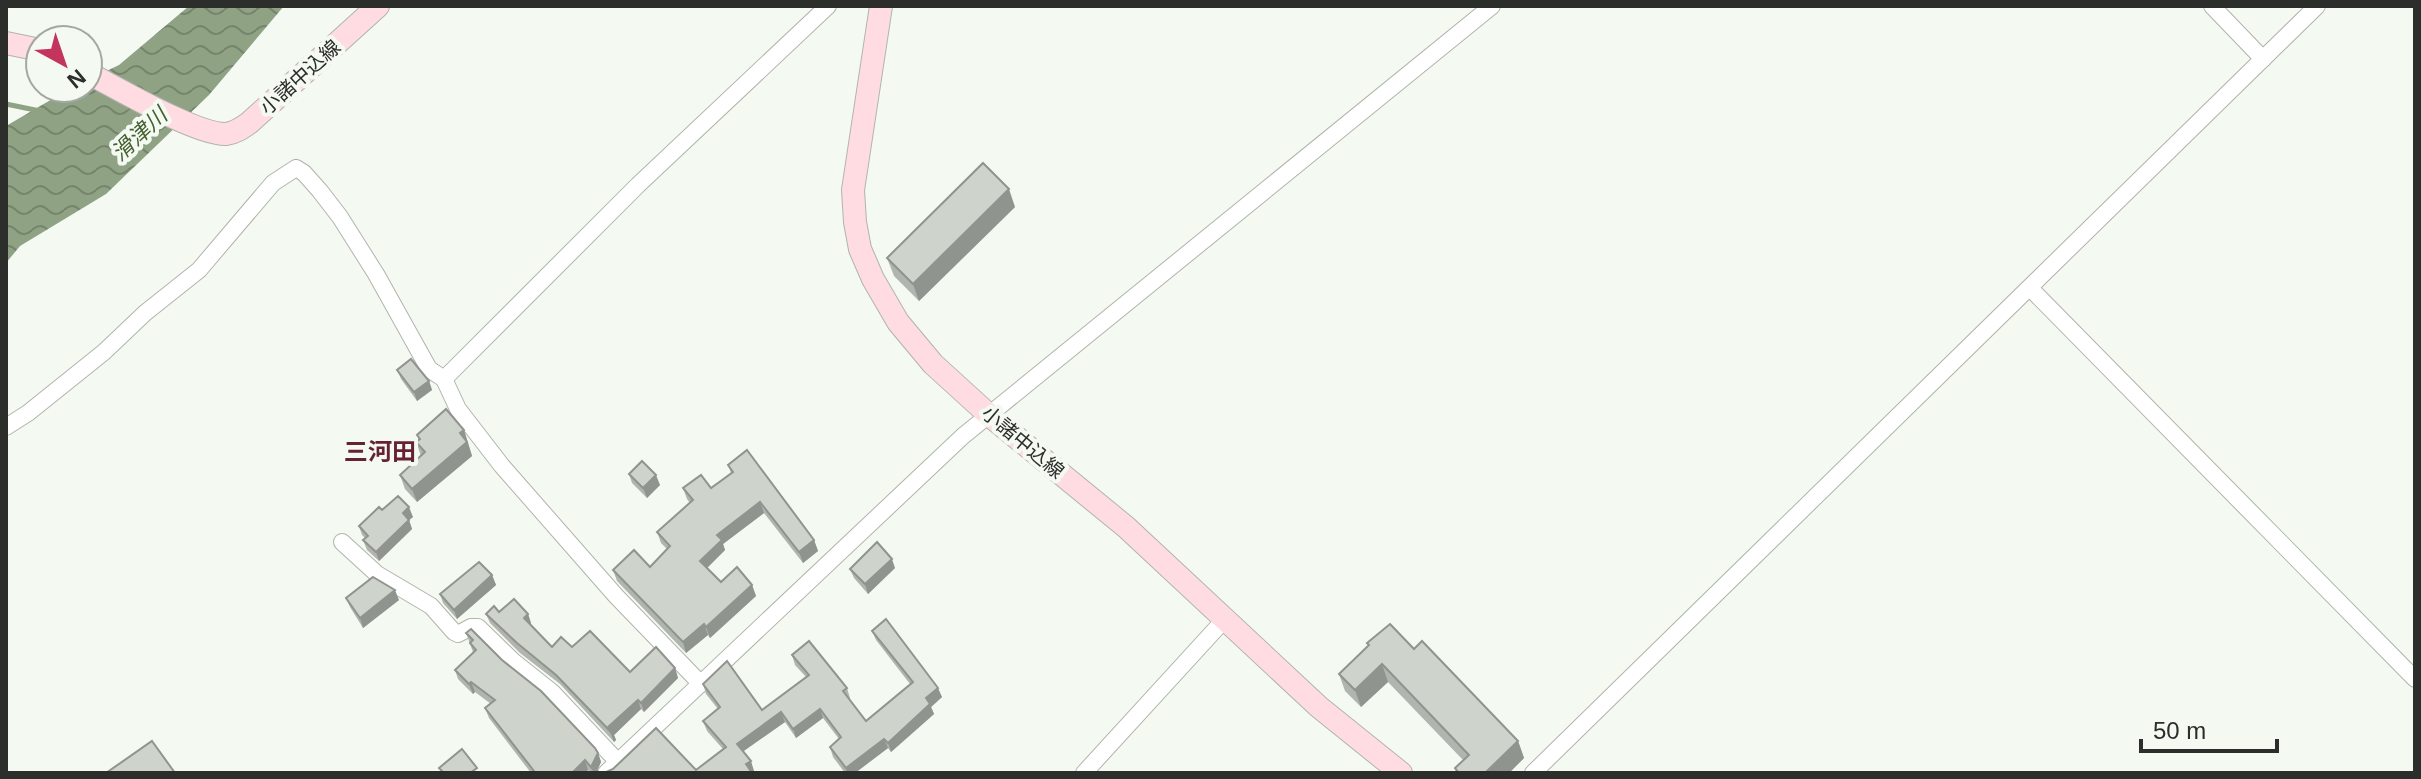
<svg xmlns="http://www.w3.org/2000/svg" width="2421" height="779" font-family="Arial,'Noto Sans JP',sans-serif">
<style>
.water{fill:url(#water-waves)}
.lines{fill:none;stroke-linecap:round;stroke-linejoin:round}
.stream{stroke:#8fa384;stroke-width:5}
.minor-casing{stroke:#b0b4ad;stroke-width:18}
.secondary-casing{stroke:#b0b4ad;stroke-width:24}
.minor{stroke:#fff;stroke-width:16}
.secondary{stroke:#fedce2;stroke-width:22}
.wall{fill:#b1b5af}
.shaded-wall{fill:#90948f}
.building{fill:#ced3cc;stroke:#90948f;stroke-width:2}
.labels{text-anchor:middle;stroke-width:8;stroke-linejoin:round;paint-order:stroke}
.street-label{font-size:20px;fill:#2c2e2b;stroke:#f4f9f1}
.water-label{font-size:22px;font-style:italic;fill:#446031;stroke:#f4f9f1}
.quarter-label{font-size:24px;font-weight:bold;fill:#662133;stroke:#f4f9f1}
</style>
<defs>
<pattern id="water-waves" width="16" height="10" patternUnits="userSpaceOnUse" patternTransform="scale(2)"><rect width="16" height="10" fill="#8fa384"/><path d="M0 5q4-4 8 0t8 0" fill="none" stroke="#75856c"/></pattern>
</defs>
<rect width="100%" height="100%" fill="#f4f9f1"/>
<!-- water -->
<polygon class="water" points="189,6 284,6 209,95 106,194 20,246 6,263 6,126 71,88 88,88 88,80 119,65"/>
<g class="lines">
<!-- stream -->
<polyline class="stream" points="6,104 40,111"/>
<!-- minor casing -->
<g class="minor-casing">
<g id="minor">
<polyline points="2212,6 2263,59"/>
<polyline points="2030,288 2415,679"/>
<polyline points="444,379 458,409 502,466 616,596 701,684"/>
<polyline points="6,427 28,413 104,352 145,313 199,270 273,183 296,168 304,173 320,191 340,217 376,274 429,369 444,379 638,185 828,6"/>
<polyline points="342,542 377,574 431,606 454,632 458,634 471,627 478,627 513,661 552,692 617,761"/>
<polyline points="606,773 963,436 1492,6"/>
<polyline points="1084,773 1224,620"/>
<polyline points="1533,773 2317,6"/>
</g>
</g>
<!-- secondary casing -->
<g class="secondary-casing">
<g id="secondary">
<polyline points="881,6 853,190 855,222 860,249 873,279 898,322 933,364 989,415 1126,527 1319,707 1401,773"/>
<polyline points="6,43 40,50"/>
<path d="M88,73C117,88 197,135 226,134C235,133 242,128 249,123L378,6"/>
</g>
</g>
<!-- minor -->
<use href="#minor" class="minor"/>
<!-- secondary -->
<use href="#secondary" class="secondary"/>
</g>
<!-- wall -->
<g class="wall">
<polygon points="1015,207 919,301 894,276 887,258"/>
<polygon points="397,370 429,381 432,390 417,401 401,379"/>
<polygon points="464,430 472,456 417,502 405,489 400,475 421,456 416,442 419,440 417,435"/>
<polygon points="728,465 814,540 818,551 803,563 764,513 723,544 725,550 707,568 721,582 752,585 756,596 710,638 708,635 686,653 617,581 613,570 650,567 667,549 661,543 657,532 690,503 687,499 683,488 711,488 731,473"/>
<polygon points="629,474 660,485 647,498 632,483"/>
<polygon points="382,510 413,517 409,520 412,529 379,561 367,550 363,540 365,538 362,535 359,526"/>
<polygon points="895,568 868,594 854,578 850,569"/>
<polygon points="492,575 496,585 457,619 443,603 440,594"/>
<polygon points="346,598 399,600 363,628 350,607"/>
<polygon points="486,614 528,614 531,623 530,624 552,647 572,647 630,672 675,668 678,678 644,712 641,709 614,735 616,740 614,742 560,684 520,653 490,623"/>
<polygon points="872,631 942,697 931,707 934,714 891,752 888,748 855,773 845,773 833,757 830,747 839,739 823,718 796,738 785,722 743,751 754,771 751,773 696,770 723,749 707,731 703,721 718,709 706,694 703,684 762,710 806,677 795,665 792,655 847,688 850,698 849,699 866,721 910,684 876,640"/>
<polygon points="466,633 598,753 601,762 597,771 599,773 591,773 588,770 585,773 531,773 489,718 485,708 491,704 475,692 473,694 458,679 455,670 473,652"/>
<polygon points="1367,643 1414,649 1518,741 1524,758 1509,773 1456,773 1455,768 1463,760 1388,682 1361,707 1345,691 1339,674 1368,646"/>
</g>
<!-- shaded-wall -->
<g class="shaded-wall">
<polygon points="1009,189 1015,207 919,301 913,284"/>
<polygon points="429,381 432,390 417,401 414,392"/>
<polygon points="464,430 472,456 417,502 412,489"/>
<polygon points="656,475 660,485 647,498 643,488"/>
<polygon points="760,502 764,513 723,544 725,550 704,571 700,561 717,535"/>
<polygon points="409,507 413,517 409,520 412,529 379,561 376,552 403,513"/>
<polygon points="814,540 818,551 803,563 799,552"/>
<polygon points="892,559 895,568 868,594 865,584"/>
<polygon points="492,575 496,585 457,619 454,610"/>
<polygon points="752,585 756,596 710,638 706,627"/>
<polygon points="395,590 399,600 363,628 360,618"/>
<polygon points="528,614 531,623 527,627 524,618"/>
<polygon points="704,624 708,635 686,653 683,642"/>
<polygon points="1382,664 1388,682 1361,707 1355,690"/>
<polygon points="675,668 678,678 644,712 641,703"/>
<polygon points="471,682 475,692 473,694 469,684"/>
<polygon points="938,688 942,697 931,707 934,714 891,752 888,743 926,698"/>
<polygon points="638,700 641,709 614,735 616,740 614,742 608,727"/>
<polygon points="820,709 823,718 796,738 793,729"/>
<polygon points="781,712 785,722 741,753 737,744"/>
<polygon points="884,739 888,748 855,773 847,773 846,768"/>
<polygon points="1518,741 1524,758 1509,773 1485,773"/>
<polygon points="598,753 601,762 596,773 592,765"/>
<polygon points="585,760 588,770 585,773 572,773"/>
<polygon points="751,761 754,771 751,773 746,764"/>
</g>
<!-- building -->
<g class="building">
<polygon points="983,163 1009,189 913,284 887,258"/>
<polygon points="411,359 429,381 414,392 397,370"/>
<polygon points="446,409 464,430 460,433 467,442 412,489 400,475 425,452 416,442 420,439 417,435"/>
<polygon points="747,450 814,540 799,552 760,502 717,535 722,540 700,561 721,582 737,567 752,585 706,627 704,624 683,642 613,570 634,550 650,567 670,546 657,532 693,500 683,488 701,475 711,488 733,472 728,465"/>
<polygon points="642,461 656,475 643,488 629,474"/>
<polygon points="398,496 409,507 403,513 409,520 376,552 363,540 368,536 359,526 379,507 382,510"/>
<polygon points="877,542 892,559 865,584 850,569"/>
<polygon points="479,562 492,575 454,610 440,594"/>
<polygon points="373,577 395,590 360,618 346,598"/>
<polygon points="514,599 528,614 524,618 552,647 561,637 572,647 590,631 630,672 656,647 675,668 641,703 638,700 608,727 612,731 611,732 556,675 517,643 486,614 494,606 499,612"/>
<polygon points="886,619 938,688 926,698 930,704 888,743 884,739 846,768 830,747 841,737 820,709 793,729 781,712 737,744 751,761 746,764 752,773 604,773 613,769 656,728 696,770 726,747 703,721 720,707 703,684 727,661 762,710 809,675 792,655 809,641 847,688 843,691 866,721 913,682 872,631"/>
<polygon points="1390,624 1414,649 1422,641 1518,741 1485,773 1459,773 1455,768 1469,755 1382,664 1355,690 1339,674 1369,645 1367,643"/>
<polygon points="471,629 502,660 541,691 595,748 598,753 592,765 599,773 596,773 585,760 572,773 531,773 534,771 485,708 495,700 471,682 469,684 455,670 476,650 470,643 473,640 466,633"/>
<polygon points="152,741 175,773 106,773"/>
<polygon points="462,749 477,768 470,773 439,773 442,771 439,768"/>
</g>
<g class="labels">
<!-- street labels -->
<g class="street-label">
<text transform="translate(300 77) rotate(-42)" y="7">小諸中込線</text>
<text transform="translate(1023 442) rotate(40)" y="7">小諸中込線</text>
</g>
<!-- water labels -->
<g class="water-label">
<text transform="translate(139 134) rotate(-43)" y="8">滑津川</text>
</g>
<!-- quarter labels -->
<g class="quarter-label">
<text x="380" y="460">三河田</text>
</g>
</g>
<!-- border -->
<rect width="2421" height="779" fill="none" stroke="#2c2e2b" stroke-width="16"/>
<!-- north arrow -->
<g transform="translate(64 64) rotate(140)"><circle r="38" fill="#f4f9f1" stroke="#a4a8a2" stroke-width="2"/>
<path d="M0-6L14 30L0 20L-14 30Z" fill="#c4355e"/>
<text y="-12" font-size="22" font-weight="bold" text-anchor="middle" fill="#2c2e2b">N</text>
</g>
<!-- scale -->
<path d="M2141 739v12h136v-12" fill="none" stroke="#2c2e2b" stroke-width="4"/>
<text x="2153" y="739" font-size="24" fill="#2c2e2b" stroke="#f4f9f1" stroke-width="6" paint-order="stroke">50 m</text>
</svg>
